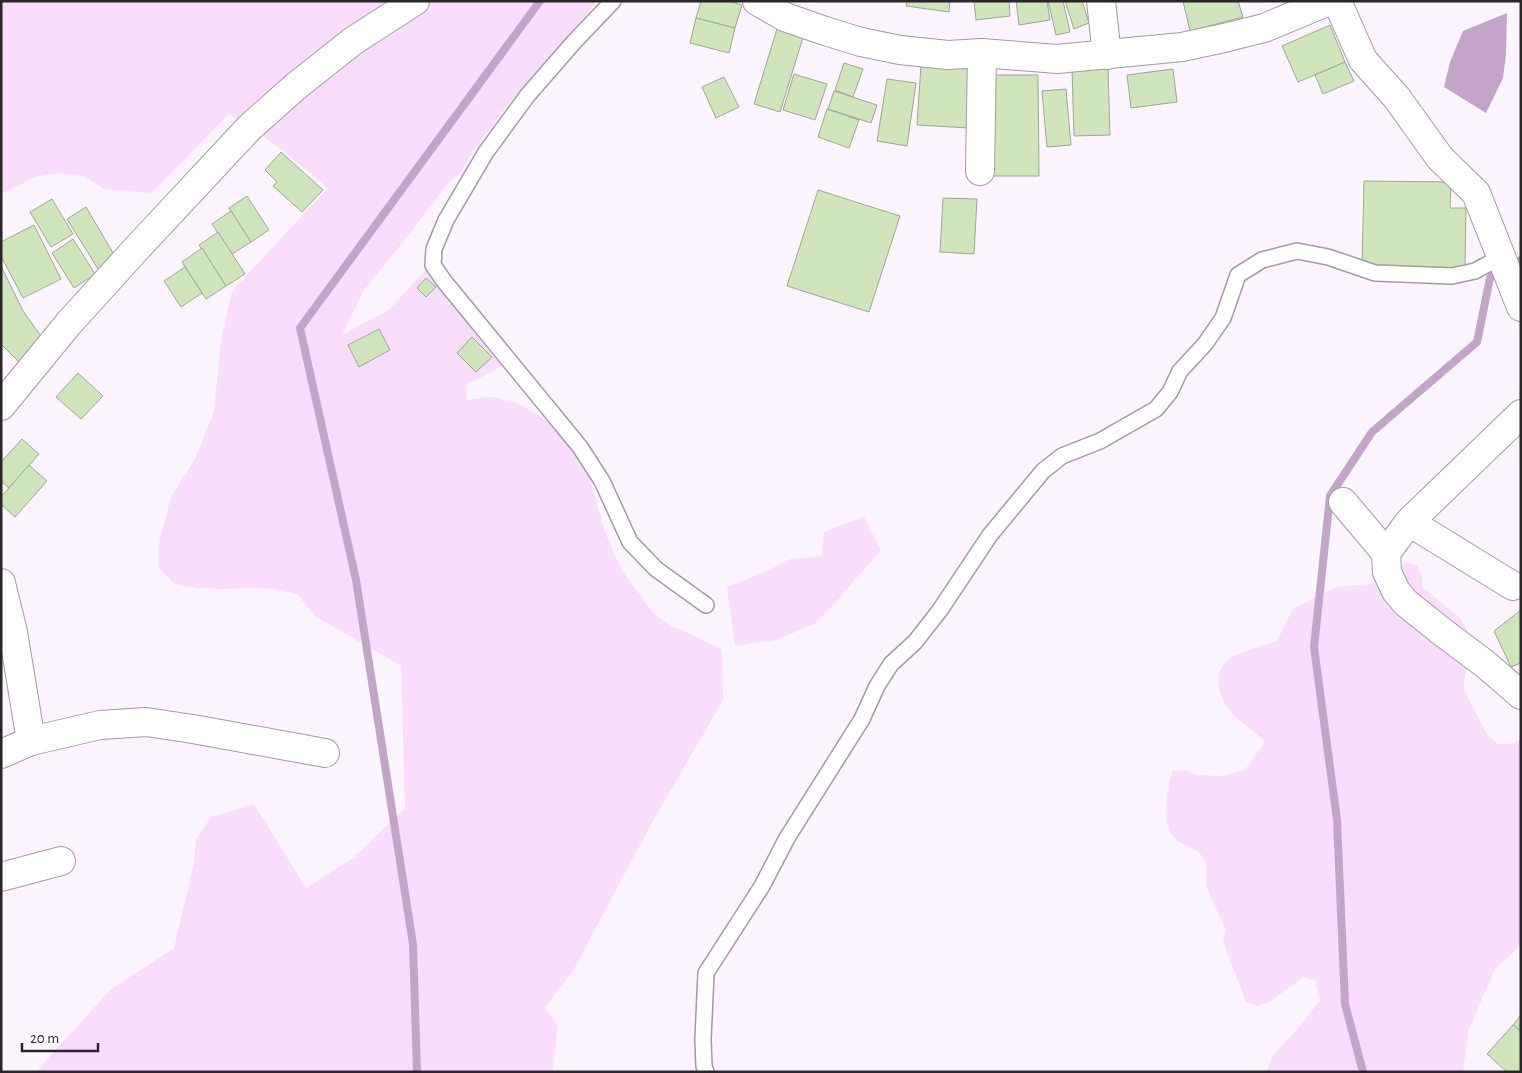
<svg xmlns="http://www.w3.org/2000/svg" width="1522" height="1073" font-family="'Alegreya Sans',sans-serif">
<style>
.green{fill:#f8ddfd}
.water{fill:#c3a5c9}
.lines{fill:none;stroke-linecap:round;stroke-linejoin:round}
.stream{stroke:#c3a5c9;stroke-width:8}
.building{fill:#d0e5bb;stroke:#9fa699}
.service-casing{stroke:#a49aa6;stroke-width:18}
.minor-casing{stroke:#a49aa6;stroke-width:30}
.tertiary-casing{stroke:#a49aa6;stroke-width:30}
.service{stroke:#fff;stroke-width:15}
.minor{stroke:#fff;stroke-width:28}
.tertiary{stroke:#fff;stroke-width:28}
</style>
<rect width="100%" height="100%" fill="#fcf4fe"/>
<!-- green -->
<g class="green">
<polygon points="1,1 597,1 545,64 505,108 474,150 461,171 444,188 415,227 364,290 342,335 389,310 427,268 503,354 502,366 466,385 467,400 492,397 518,403 541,417 561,435 590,480 605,532 614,553 624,573 652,612 670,626 695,636 722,650 723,700 650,826 574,969 545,1007 558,1026 552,1072 36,1072 110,990 174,948 194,863 196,839 211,817 254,804 306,888 353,858 405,808 401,666 315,616 297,594 273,589 250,588 226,589 199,588 174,584 158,566 159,543 171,497 196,457 214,412 221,340 232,291 328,188 280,148 229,114 151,193 104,189 84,176 60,173 35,177 1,194"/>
<polygon points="864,517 881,550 833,605 814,624 776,640 735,646 727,587 763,573 791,559 822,556 824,532"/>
<path d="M1405,562L1417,565L1422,576V587L1460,618L1475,645L1464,679V690L1488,736L1498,744H1510L1521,740V945L1495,969L1469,1029L1463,1072H1266L1274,1054L1296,1031L1320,1001L1315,980L1303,977L1268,1003L1257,1006L1246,1002L1223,941L1226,930L1207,888L1206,862L1198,851L1177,841L1170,832L1166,820L1167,796L1172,771L1186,770L1197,775L1221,776L1245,770L1265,742C1255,730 1240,724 1230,711C1218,695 1212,673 1229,659C1237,652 1266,645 1277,641L1293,609L1336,587L1393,582L1396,571Z"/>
</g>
<!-- water -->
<polygon class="water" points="1507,13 1506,54 1503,78 1486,113 1444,87 1450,62 1463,31"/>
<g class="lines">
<!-- stream -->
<g class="stream">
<polyline points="417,1072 413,944 356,580 300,328 540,1"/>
<polyline points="1363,1072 1345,1004 1337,820 1314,647 1330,496 1372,432 1477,342 1490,278 1521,260"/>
</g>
</g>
<!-- building -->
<g class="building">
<polygon points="701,1 728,1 742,5 735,28 696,18"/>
<polygon points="907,1 950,1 949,12 906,6"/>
<polygon points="974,1 1009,1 1010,16 976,20"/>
<polygon points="1016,1 1047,1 1050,20 1019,25"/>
<polygon points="1048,1 1063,1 1070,32 1056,35"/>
<polygon points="1065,1 1082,1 1089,23 1074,29"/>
<polygon points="1183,1 1238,1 1243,17 1190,31"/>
<polygon points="696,18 735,28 729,53 690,43"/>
<polygon points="780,19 806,28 780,112 754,104"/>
<polygon points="1330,25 1345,62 1298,82 1282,46"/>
<polygon points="1345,62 1354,81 1323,94 1315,75"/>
<polygon points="844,63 863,69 853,97 835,90"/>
<polygon points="921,65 973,69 969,128 917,125"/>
<polygon points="1108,68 1110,135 1074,136 1072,69"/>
<polygon points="1173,69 1177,102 1131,108 1127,75"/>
<polygon points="794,74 827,84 815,120 783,110"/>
<polygon points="991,75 1038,75 1039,176 992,176"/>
<polygon points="724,77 739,107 716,118 702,87"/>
<polygon points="887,79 916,83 907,146 877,141"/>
<polygon points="1066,89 1071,145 1047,147 1042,91"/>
<polygon points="834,91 877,105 871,123 828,109"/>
<polygon points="827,109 859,120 849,148 818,137"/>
<polygon points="281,152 323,190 302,212 273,186 277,182 265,170"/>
<polygon points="1364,181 1451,182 1450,208 1466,208 1465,268 1362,266"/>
<polygon points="818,190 900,216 869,312 787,286"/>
<polygon points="247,196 269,230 251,242 229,208"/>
<polygon points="943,198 977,199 974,254 940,252"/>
<polygon points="52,199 73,234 51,247 30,212"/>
<polygon points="86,207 116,258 98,269 67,219"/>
<polygon points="231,211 251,242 232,254 212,224"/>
<polygon points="34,225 61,279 23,298 1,256 1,242"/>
<polygon points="218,232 245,274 226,286 199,245"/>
<polygon points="73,239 95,274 74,288 52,253"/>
<polygon points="202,248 226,286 206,299 182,262"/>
<polygon points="1,266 23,311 46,343 24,367 1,344"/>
<polygon points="185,267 202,293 181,307 164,281"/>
<polygon points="426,278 436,287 426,297 417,288"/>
<polygon points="379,329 390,350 359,367 348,345"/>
<polygon points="472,337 492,357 476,372 457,353"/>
<polygon points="78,373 103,396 81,419 56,397"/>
<polygon points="22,439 39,454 9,488 1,481 1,462"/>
<polygon points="29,465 47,481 15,517 1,504 1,497"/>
<polygon points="1521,610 1521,663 1511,667 1494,631"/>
<polygon points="1521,1015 1521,1031 1513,1025"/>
<polygon points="1513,1025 1521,1031 1521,1072 1507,1072 1487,1054"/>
</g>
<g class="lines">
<!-- service casing -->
<g class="service-casing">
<g id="service">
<polyline points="613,1 574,42 527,96 486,152 446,220 434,249 433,265 444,281 580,447 602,481 630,542 656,569 706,605"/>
<polyline points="706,1072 704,1066 703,1039 706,973 762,886 787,838 862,719 877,686 891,664 915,642 940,610 990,535 1043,471 1062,456 1100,441 1156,409 1170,392 1180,371 1205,344 1223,318 1238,275 1262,260 1297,251 1328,257 1375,273 1452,276 1475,271 1501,257"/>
</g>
</g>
<!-- minor casing -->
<g class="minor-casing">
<g id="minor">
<polyline points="1101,1 1107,55"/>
<polyline points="1337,1 1363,60 1397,98 1440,158 1476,193 1521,307"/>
<polyline points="980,171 982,53"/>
<polyline points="1343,502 1386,553 1409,522 1521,414"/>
<polyline points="1409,522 1513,586"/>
<polyline points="1386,553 1387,572 1396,591 1406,603 1441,631 1485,664 1521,695"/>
<polyline points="1,583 13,632 31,741 1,754"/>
<polyline points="31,741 100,725 146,722 193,729 325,753"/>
<polyline points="1,877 61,861"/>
</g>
</g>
<!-- tertiary casing -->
<g class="tertiary-casing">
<g id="tertiary">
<polyline points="757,1 785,17 825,31 861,42 900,50 948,55 982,53 1057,59 1182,47 1224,38 1264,28 1329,1"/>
<polyline points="1,406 69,323 138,247 249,128 295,87 353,41 415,1"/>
</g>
</g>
<!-- service -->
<use href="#service" class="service"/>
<!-- minor -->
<use href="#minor" class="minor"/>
<!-- tertiary -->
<use href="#tertiary" class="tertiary"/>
</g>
<!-- border -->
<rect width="1522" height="1073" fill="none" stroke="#292529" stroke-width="5"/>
<!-- scale -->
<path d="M22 1043v8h76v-8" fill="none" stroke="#292529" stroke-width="2.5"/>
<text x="30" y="1043" font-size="15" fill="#292529" stroke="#ffffff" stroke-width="4" paint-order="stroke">20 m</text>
</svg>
